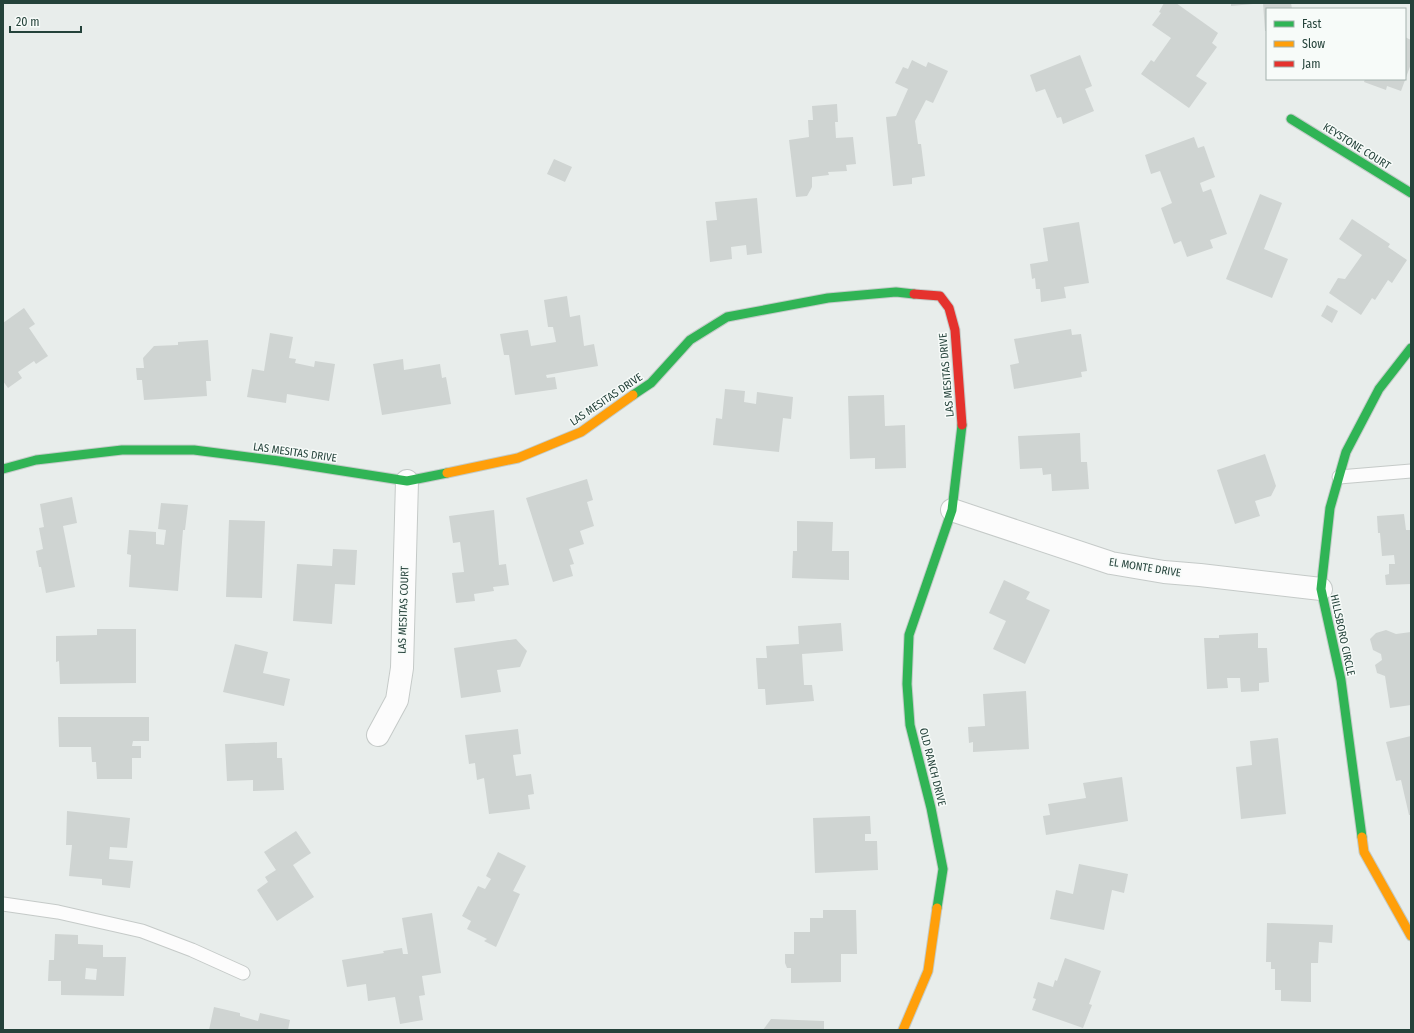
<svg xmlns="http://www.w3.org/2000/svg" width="1414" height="1033" font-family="'Fira Sans Condensed',sans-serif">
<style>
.building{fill:#cfd4d2;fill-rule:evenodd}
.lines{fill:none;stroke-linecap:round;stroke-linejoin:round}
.lane-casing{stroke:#c5cac8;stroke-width:15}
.street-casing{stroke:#c5cac8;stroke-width:24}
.fast-casing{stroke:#c3cbc8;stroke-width:11}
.slow-casing{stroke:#c3cbc8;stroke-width:11}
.jam-casing{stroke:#c3cbc8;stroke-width:11}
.lane{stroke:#fcfcfc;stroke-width:13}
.street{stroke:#fcfcfc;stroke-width:22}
.fast{stroke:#30b455;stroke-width:9}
.slow{stroke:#ff9f0a;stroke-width:9}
.jam{stroke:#e5322d;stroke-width:9}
.labels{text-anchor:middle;stroke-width:3;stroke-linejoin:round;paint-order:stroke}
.street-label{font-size:11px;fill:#24423a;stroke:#f7fbf9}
</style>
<rect width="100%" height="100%" fill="#e8edeb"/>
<!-- building -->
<g class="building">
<polygon points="1164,3 1176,3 1218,33 1212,43 1217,47 1196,76 1207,83 1189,108 1141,74 1151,60 1154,62 1171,38 1152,25 1161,13 1159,12"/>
<polygon points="1231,3 1253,3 1253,4 1231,6"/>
<polygon points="1263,3 1291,3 1292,9 1267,9 1267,31 1265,31"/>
<polygon points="1405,37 1411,40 1411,64 1401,91 1387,86 1386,90 1364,82 1365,79 1405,79"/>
<polygon points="1080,55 1092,86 1085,89 1094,111 1063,124 1061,117 1057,118 1045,89 1036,92 1030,75"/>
<polygon points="912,60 926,67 928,62 948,71 933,103 926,100 915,121 918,144 921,144 925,176 912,178 912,184 893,186 886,117 896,116 908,89 895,83 903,67 908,69"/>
<polygon points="837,104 838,122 835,122 836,138 853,137 856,164 846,165 847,171 828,172 829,175 812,177 812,187 807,196 796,197 789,140 809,137 808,120 813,120 812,106"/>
<polygon points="1194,137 1198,148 1204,146 1215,177 1200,183 1203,192 1211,189 1227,234 1210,240 1213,248 1187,257 1181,241 1174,244 1161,208 1172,203 1160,171 1151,174 1145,155"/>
<polygon points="554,159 572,167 565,182 547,174"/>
<polygon points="1260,194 1282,203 1264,249 1288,259 1272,298 1226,279"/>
<polygon points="757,198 762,253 747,255 746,245 731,247 732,259 710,262 706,221 717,220 715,202"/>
<polygon points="1352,219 1390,244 1388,247 1407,260 1392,283 1388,280 1375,300 1372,298 1361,315 1329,293 1338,278 1345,279 1362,255 1339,239"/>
<polygon points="1079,222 1089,283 1064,287 1066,298 1041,302 1040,289 1036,289 1035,278 1032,279 1030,264 1048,261 1043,228"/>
<polygon points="567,296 570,317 580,315 584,346 594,344 598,366 546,375 547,378 555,377 557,389 515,395 509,355 504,355 500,334 528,330 531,346 556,342 553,327 548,327 544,300"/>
<polygon points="1327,305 1338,311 1332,323 1321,316"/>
<polygon points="24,308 35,324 29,328 48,356 36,364 34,361 18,372 22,378 8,388 3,381 3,323"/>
<polygon points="1071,329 1072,335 1081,334 1087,371 1081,372 1082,377 1014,389 1010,365 1019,363 1014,339"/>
<polygon points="270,333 293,337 289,358 296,359 295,363 314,367 315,361 335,364 329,401 287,394 286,403 247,397 252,369 264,371"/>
<polygon points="208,340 211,381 206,381 207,396 144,400 142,380 137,380 136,368 144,368 143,358 154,346 178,345 178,342"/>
<polygon points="403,359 404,370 440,364 442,378 446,377 451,404 382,415 373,364"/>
<polygon points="725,389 745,391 744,402 756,404 757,392 793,397 791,419 783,418 779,452 713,445 716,418 722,419"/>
<polygon points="884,395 885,426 905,425 906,468 875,469 875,458 850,459 848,396"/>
<polygon points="1080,433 1081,462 1087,462 1089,489 1052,491 1051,474 1043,475 1042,468 1020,469 1018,436"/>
<polygon points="1265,454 1276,486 1271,496 1255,501 1260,516 1235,524 1217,470"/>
<polygon points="587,479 593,500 587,502 594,526 580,531 584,544 569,549 574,564 570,565 573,576 553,582 526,498"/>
<polygon points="72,497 77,523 63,526 75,587 46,593 41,567 39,567 36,551 43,549 39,528 44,527 40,504"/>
<polygon points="161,503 188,505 185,530 183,530 178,591 129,587 131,555 127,554 129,530 156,532 156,544 164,545 166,530 158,529"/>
<polygon points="494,510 499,565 506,564 509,585 493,587 494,591 474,594 475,601 456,603 452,573 464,572 460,542 453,543 449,516"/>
<polygon points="1404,514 1406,530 1411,530 1411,584 1386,585 1385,575 1389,574 1389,564 1395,564 1394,555 1382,556 1380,533 1378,533 1377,516"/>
<polygon points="229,520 265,521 262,598 226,597"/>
<polygon points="797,521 833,522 832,551 849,551 849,580 792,578 793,551 797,551"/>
<polygon points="333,549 357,550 355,585 335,584 332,624 293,621 297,564 332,566"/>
<polygon points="1004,580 1030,592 1026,599 1050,610 1025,664 993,649 1006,621 989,613"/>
<polygon points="841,623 843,651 802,654 804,685 812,685 814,701 766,705 765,689 758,689 756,658 767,658 766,646 799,644 798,626"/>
<polygon points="97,629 136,629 136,683 60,684 59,661 56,662 56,636 97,635"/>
<polygon points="1386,630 1396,634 1411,632 1411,705 1390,708 1385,676 1377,673 1375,665 1382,660 1381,654 1373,650 1370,639 1376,633"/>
<polygon points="1258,633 1258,648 1267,648 1269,682 1259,683 1259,691 1241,692 1240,678 1227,678 1228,688 1207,689 1204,638 1219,638 1219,635"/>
<polygon points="516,639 527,651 520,667 497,670 501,692 461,698 454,648"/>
<polygon points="235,644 268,652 263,673 290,679 284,706 223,692"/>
<polygon points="1026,691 1029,749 973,752 973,742 969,743 968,727 985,726 983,694"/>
<polygon points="58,717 149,717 149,741 133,741 132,746 141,746 141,758 132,758 132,779 97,779 96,762 92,762 91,747 59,747"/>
<polygon points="518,729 521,754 513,755 516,776 531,774 534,794 528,795 530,809 489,814 484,778 477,780 475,763 469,764 465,735"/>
<polygon points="1411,736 1411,815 1409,815 1401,780 1396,781 1386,742"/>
<polygon points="1278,738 1286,814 1241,819 1236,767 1252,765 1250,741"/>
<polygon points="277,742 277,758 282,758 284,790 253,791 253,780 227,781 225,744"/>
<polygon points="1122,777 1128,821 1046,835 1043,816 1050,815 1048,804 1086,798 1083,783"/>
<polygon points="67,811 130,818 127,848 110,847 109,859 133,861 130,888 102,885 102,879 69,876 72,845 66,845"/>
<polygon points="870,816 871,834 865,834 865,841 877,841 878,870 815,873 813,818"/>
<polygon points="296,831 311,853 293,865 314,897 277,921 257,890 268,882 265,877 276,870 264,852"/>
<polygon points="498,852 526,866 513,891 520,894 496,947 484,941 487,939 467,929 471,921 462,916 478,886 485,889 491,879 486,876"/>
<polygon points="1079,864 1128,874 1124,893 1112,890 1104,930 1050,919 1056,890 1073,894"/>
<polygon points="823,910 856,910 857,954 841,954 841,982 791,983 791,968 787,968 785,963 785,954 794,954 794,932 810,932 810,918 823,918"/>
<polygon points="432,913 441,973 422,976 425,995 419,996 423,1020 400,1024 395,997 368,1001 366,984 347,987 342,960 384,953 383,951 402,948 403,954 408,954 402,918"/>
<polygon points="1267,923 1333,925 1332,943 1319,942 1318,963 1311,963 1311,1002 1281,1001 1281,990 1275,990 1275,969 1271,969 1271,962 1266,962"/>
<path d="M55,934L78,935V944L103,945V957H126L124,996L61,995V981H48L49,960H54ZM86,968L97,969L96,980L85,979Z"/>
<polygon points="1065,958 1101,971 1089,1004 1092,1005 1083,1028 1032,1010 1036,999 1033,998 1038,982 1053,987 1055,980 1057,981"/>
<polygon points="214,1007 240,1013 240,1016 258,1021 260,1013 290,1020 288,1030 209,1030"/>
<polygon points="771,1019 824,1021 824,1030 763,1030"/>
</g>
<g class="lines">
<!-- lane casing -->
<g class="lane-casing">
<g id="lane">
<polyline points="1339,477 1411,471"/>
<polyline points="3,904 58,912 142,931 192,950 243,973"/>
</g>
</g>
<!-- street casing -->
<g class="street-casing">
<g id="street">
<polyline points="952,510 1111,563 1164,572 1200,575 1321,589"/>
<polyline points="378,735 397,700 402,668 407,481"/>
</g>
</g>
<!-- fast casing -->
<g class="fast-casing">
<g id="fast">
<polyline points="1291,119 1411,193"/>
<polyline points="633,395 651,383 690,340 727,317 828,298 896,292 914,294"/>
<polyline points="3,469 36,460 122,450 194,450 279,461 407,481 447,473"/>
<polyline points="1362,837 1341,680 1321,589 1330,508 1346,452 1379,389 1411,348"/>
<polyline points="937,908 943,869 931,808 910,725 907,684 909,635 952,510 962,425"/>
</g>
</g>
<!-- slow casing -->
<g class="slow-casing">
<g id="slow">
<polyline points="447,473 518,458 581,432 633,395"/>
<polyline points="1362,837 1364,852 1411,936"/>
<polyline points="903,1030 928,971 937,908"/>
</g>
</g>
<!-- jam casing -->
<g class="jam-casing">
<polyline id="jam" points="914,294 940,296 949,308 955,330 962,425"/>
</g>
<!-- lane -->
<use href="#lane" class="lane"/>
<!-- street -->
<use href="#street" class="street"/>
<!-- fast -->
<use href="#fast" class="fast"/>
<!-- slow -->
<use href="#slow" class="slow"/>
<!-- jam -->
<use href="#jam" class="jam"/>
</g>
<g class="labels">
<!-- street labels -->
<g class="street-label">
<text transform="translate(1357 146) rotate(32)" y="4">KEYSTONE COURT</text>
<text transform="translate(946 375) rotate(-95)" y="4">LAS MESITAS DRIVE</text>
<text transform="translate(606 399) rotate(-34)" y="4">LAS MESITAS DRIVE</text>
<text transform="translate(295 452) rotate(8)" y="4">LAS MESITAS DRIVE</text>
<text transform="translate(1145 567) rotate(9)" y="4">EL MONTE DRIVE</text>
<text transform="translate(403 610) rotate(-88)" y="4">LAS MESITAS COURT</text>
<text transform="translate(1343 635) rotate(78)" y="4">HILLSBORO CIRCLE</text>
<text transform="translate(933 767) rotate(76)" y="4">OLD RANCH DRIVE</text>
</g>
</g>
<!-- border -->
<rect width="1414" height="1033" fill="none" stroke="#24423a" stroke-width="8"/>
<!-- legend -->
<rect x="1266" y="8" width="140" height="72" fill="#f7fbf9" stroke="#a3b1ad"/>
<rect x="1274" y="21" width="20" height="6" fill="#30b455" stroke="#a3b1ad"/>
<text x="1302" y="28" font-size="12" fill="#24423a">Fast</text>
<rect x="1274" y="41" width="20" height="6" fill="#ff9f0a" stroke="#a3b1ad"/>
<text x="1302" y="48" font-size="12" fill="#24423a">Slow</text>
<rect x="1274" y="61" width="20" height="6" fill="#e5322d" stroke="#a3b1ad"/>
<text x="1302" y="68" font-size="12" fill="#24423a">Jam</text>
<!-- scale -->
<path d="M10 26v6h71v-6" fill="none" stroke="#24423a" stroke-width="2"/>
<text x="16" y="26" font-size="12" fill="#24423a" stroke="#f7fbf9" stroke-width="3" paint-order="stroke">20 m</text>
</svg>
